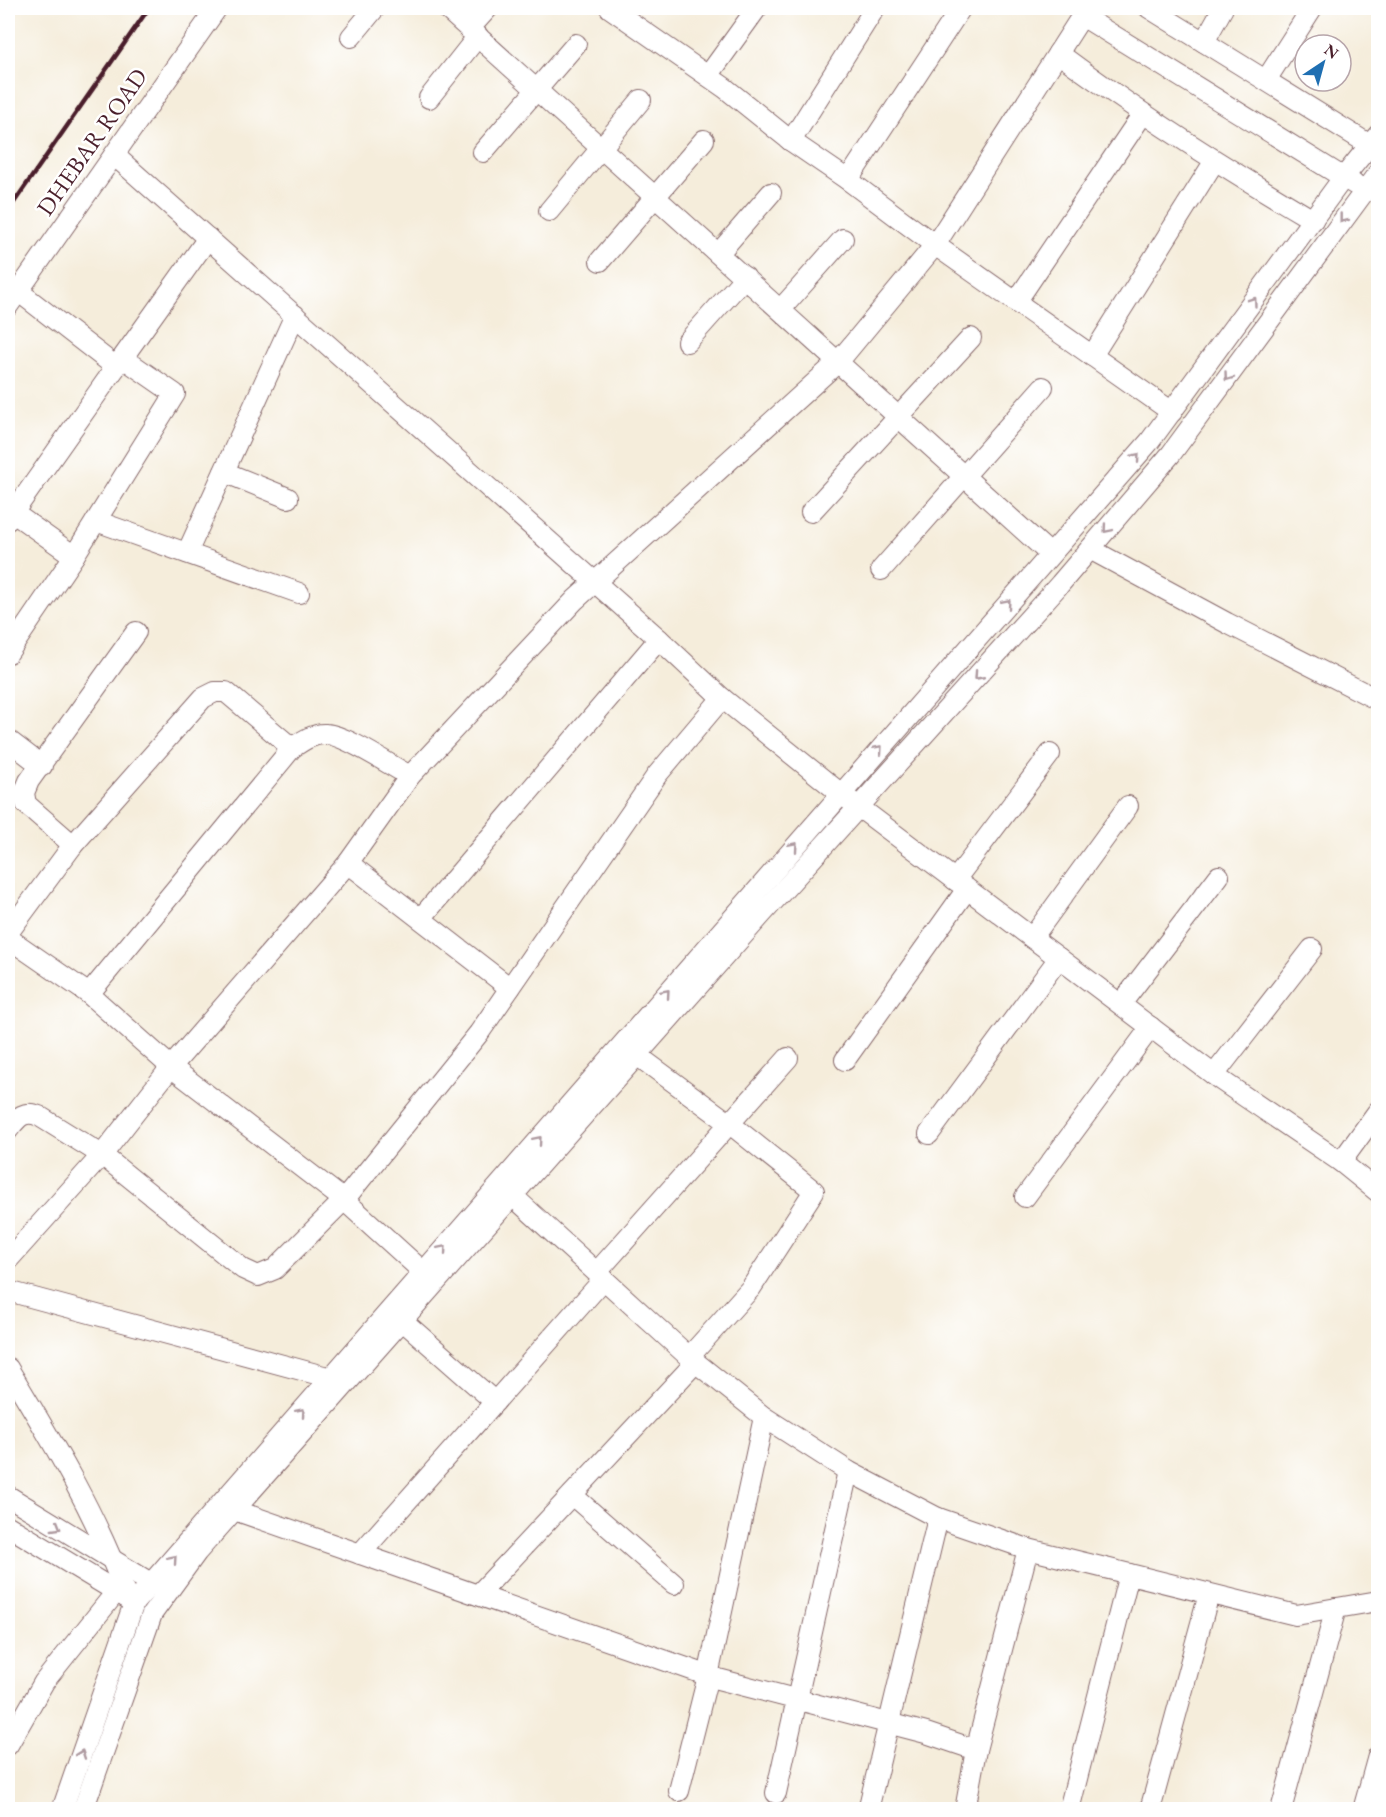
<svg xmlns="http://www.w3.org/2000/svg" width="1386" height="1817" font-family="'EB Garamond',serif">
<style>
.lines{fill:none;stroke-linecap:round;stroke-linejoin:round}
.minor-casing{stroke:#866769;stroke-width:22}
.minor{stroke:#fff;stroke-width:20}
.rail{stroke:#4a1f2b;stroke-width:4.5}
.oneway{stroke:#ae9aa0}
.labels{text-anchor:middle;stroke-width:5;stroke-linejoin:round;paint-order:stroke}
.street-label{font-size:24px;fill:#4a1f2b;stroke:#fff}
</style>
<rect width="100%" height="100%" fill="#fff"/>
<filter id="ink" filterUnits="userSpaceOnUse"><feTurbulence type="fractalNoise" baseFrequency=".0167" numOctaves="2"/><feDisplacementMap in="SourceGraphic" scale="12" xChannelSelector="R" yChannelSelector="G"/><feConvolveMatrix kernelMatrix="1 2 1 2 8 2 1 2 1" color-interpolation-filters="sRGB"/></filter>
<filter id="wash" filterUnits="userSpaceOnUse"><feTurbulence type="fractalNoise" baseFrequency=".008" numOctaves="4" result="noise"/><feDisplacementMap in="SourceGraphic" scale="24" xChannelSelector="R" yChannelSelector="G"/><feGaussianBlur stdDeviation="1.35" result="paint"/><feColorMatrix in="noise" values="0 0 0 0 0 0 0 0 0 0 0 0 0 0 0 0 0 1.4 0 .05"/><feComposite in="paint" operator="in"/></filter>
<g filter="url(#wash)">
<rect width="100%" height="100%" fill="#f5eddb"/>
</g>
<g filter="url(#ink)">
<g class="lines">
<!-- minor casing -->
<g class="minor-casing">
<g id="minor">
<polyline points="446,8 1050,554"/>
<polyline points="610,8 725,88 791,141 848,180 935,245 1172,412"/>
<polyline points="1149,8 1378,150"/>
<polyline points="1082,16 1354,184"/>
<polyline points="469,29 488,8"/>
<polyline points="351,37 375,8"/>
<polyline points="1204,42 1223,8"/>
<path d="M1058,53C1140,114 1225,168 1313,220"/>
<polyline points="708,76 757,8"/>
<polyline points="1266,80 1312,8"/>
<polyline points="429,98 478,36"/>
<polyline points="791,141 875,8"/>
<polyline points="483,152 576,44"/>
<polyline points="114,155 659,639 722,698 840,793 1222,1081 1341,1162 1378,1192"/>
<polyline points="848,180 961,8"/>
<polyline points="549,211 641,100"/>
<polyline points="719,253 771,193"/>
<polyline points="600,261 704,140"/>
<polyline points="18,291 116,367 208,238"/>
<polyline points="1016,302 1142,115"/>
<polyline points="8,306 217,8"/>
<polyline points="781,309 843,239"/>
<polyline points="687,342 745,277"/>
<polyline points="1092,356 1214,162"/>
<polyline points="224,472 288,498"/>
<polyline points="8,509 74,556 8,653"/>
<polyline points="811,512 971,338"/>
<polyline points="8,520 116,367"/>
<polyline points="96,521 299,593"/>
<polyline points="1090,549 1227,623 1378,700"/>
<polyline points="187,553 295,315"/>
<polyline points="74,556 175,394 123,358"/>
<polyline points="881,570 1043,387"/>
<polyline points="8,740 42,766"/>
<polyline points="73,845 26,804 24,793 29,781 136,632"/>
<polyline points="348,863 510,988"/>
<polyline points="955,880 1050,754"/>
<polyline points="422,917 659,639"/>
<polyline points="8,933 73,845 203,698 215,692 226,692 292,748"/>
<polyline points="8,938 89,994 171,1067 344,1200 432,1280"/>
<polyline points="1032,938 1128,806"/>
<path d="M89,994L292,748C301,742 313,733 326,734C346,735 391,766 410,776"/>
<polyline points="1121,1004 1219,876"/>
<polyline points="638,1056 729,1123 814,1191 751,1288 689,1357"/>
<polyline points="845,1060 967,889"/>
<polyline points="1214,1075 1312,949"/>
<path d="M8,1130C17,1119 23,1109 39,1116L102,1155L243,1269L258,1276L275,1269L344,1200L479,1033L657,775L722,698"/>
<polyline points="929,1134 1059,958"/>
<polyline points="1341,1162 1378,1111"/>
<polyline points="504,1188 689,1357 764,1417 848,1471 938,1518 1028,1549 1296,1615 1378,1601"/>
<polyline points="1025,1197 1151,1027"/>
<polyline points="8,1260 102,1155 171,1067 348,863 410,776 575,600 839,361 935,245 1087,8"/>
<polyline points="597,1272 788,1058"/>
<polyline points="8,1291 331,1378"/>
<polyline points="403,1321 495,1402"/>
<path d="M8,1368C52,1441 98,1517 127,1598"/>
<polyline points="572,1495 674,1584"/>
<polyline points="8,1496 162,1590"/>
<polyline points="223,1506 718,1679 926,1733 976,1750"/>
<polyline points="8,1526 127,1598"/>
<polyline points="360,1554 604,1279"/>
<polyline points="478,1595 696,1362"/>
<polyline points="8,1745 44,1682 116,1592"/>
<polyline points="679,1791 708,1676 764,1417"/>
<polyline points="776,1793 848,1471"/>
<polyline points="62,1810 134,1603 1150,441 1343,178 1378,135"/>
<polyline points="83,1810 152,1614 197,1552 762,914 1060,584 1171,454 1378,173"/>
<polyline points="868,1810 938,1518"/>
<polyline points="965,1810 976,1750 1028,1549"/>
<polyline points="1069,1810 1129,1574"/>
<polyline points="1150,1810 1209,1594"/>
<polyline points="1281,1810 1336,1608"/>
<polyline points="1363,1810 1378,1756"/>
</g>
</g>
<!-- minor -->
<use href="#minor" class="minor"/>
<!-- rail -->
<polyline class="rail" points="8,211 149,8"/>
</g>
<!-- one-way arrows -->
<defs><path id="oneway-chevron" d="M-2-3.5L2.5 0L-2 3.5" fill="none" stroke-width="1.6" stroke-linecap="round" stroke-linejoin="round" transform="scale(1.5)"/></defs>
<g class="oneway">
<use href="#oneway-chevron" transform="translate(1343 219) rotate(128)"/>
<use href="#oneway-chevron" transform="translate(1253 301) rotate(-54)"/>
<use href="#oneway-chevron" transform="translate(1228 377) rotate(126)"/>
<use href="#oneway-chevron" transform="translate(1136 457) rotate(-49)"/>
<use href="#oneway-chevron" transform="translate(1107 529) rotate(130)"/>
<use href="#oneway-chevron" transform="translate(1007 603) rotate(-49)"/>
<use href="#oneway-chevron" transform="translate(978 676) rotate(132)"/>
<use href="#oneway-chevron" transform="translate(879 749) rotate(-49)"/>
<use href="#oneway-chevron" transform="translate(794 846) rotate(-49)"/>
<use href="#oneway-chevron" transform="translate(666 993) rotate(-49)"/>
<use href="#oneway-chevron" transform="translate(538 1140) rotate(-49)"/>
<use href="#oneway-chevron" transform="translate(443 1249) rotate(-49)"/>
<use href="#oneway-chevron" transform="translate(301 1412) rotate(-49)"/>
<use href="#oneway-chevron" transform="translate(57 1527) rotate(31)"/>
<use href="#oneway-chevron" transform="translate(173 1559) rotate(-49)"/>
<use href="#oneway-chevron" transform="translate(81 1754) rotate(-71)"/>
</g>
</g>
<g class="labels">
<!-- street labels -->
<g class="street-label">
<text transform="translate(92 142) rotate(-55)" y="8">DHEBAR ROAD</text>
</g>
</g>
<!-- margin -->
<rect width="1386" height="1817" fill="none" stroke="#fff" stroke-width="30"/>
<!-- north arrow -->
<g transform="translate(1323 63) rotate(36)"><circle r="28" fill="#ffffff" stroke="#b7a5aa" stroke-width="1.5"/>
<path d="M0-4.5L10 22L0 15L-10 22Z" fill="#1f6fb2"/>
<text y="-9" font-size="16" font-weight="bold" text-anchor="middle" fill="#4a1f2b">N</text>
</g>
</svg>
